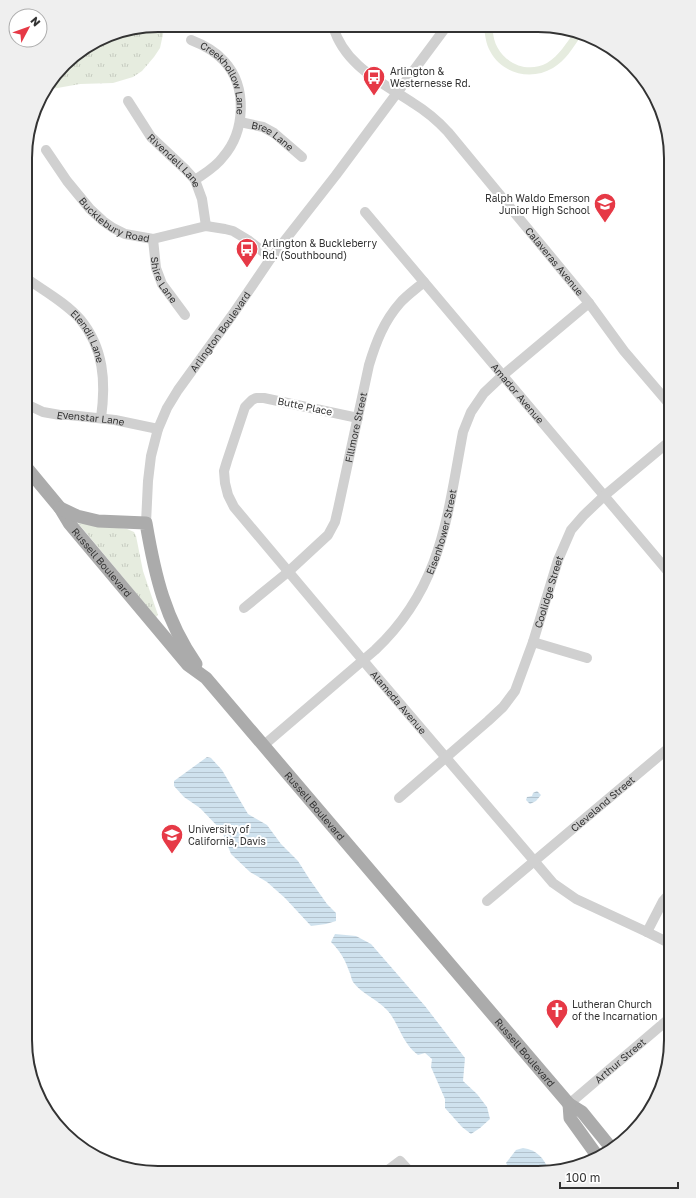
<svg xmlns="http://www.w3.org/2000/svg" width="696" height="1198" font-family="'Golos Text',sans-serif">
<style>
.grass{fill:url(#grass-tufts)}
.pitch{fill:#e6ecdf}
.water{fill:url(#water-rules)}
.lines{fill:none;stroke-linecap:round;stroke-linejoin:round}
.minor{stroke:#d0d0d0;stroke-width:10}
.major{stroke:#ababab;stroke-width:13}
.labels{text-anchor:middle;stroke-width:4;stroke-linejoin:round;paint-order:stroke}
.poi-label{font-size:10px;fill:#333;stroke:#fff;text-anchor:start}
.street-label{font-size:10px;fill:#333;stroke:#fff}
.rim{fill:none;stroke:#333;stroke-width:2}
</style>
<defs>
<pattern id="grass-tufts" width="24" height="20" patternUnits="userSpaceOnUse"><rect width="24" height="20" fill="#e6ecdf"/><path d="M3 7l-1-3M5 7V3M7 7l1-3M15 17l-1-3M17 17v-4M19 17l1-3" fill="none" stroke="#c6cbc0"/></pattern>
<pattern id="water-rules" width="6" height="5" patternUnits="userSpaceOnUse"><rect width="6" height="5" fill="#cfe2ee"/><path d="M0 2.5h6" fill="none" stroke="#b2c2cd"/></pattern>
</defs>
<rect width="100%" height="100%" fill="#fff"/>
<!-- grass -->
<g class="grass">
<polygon points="158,25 165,25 160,48 154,57 142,71 133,77 113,83 80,84 46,90 70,58 108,35"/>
<polygon points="78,523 127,529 134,532 136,536 143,571 158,615 156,617"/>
</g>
<!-- pitch -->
<path class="pitch" d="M484,27H493C491,55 521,77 547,63C559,56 566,43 574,33L581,36C573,48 565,61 553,68C531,81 502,74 490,51C486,44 485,35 484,27Z"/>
<!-- water -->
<g class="water">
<polygon points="207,757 211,758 222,770 248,814 267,825 281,844 298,861 310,880 327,904 336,913 336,921 326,924 311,926 285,898 267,882 250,872 231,854 222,831 200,808 184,797 174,786 174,781"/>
<polygon points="537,791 541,795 536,801 530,804 526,800 527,797 532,796 533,793"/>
<path d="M335,934L356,936L371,944L425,1006L465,1058L463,1081L477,1094L487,1107L490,1119L480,1128L471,1134L462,1127L445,1108V1099L431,1067L432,1059L425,1053L418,1055C401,1042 399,1023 387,1010C377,999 362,994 353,982C351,979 351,974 349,971C345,959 340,951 331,942Z"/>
<path d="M523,1148C537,1150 544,1158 549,1171L538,1173H512L506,1163L516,1150Z"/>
</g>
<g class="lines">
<!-- minor -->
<g class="minor">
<path id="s1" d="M333,26C344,65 381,82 413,103C426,111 438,121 448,132L589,303L624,351L671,406"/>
<path id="s2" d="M191,40C204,45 215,51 224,61C248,87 245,132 223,157C216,167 205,173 195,180"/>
<path id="s3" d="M128,101L151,137L186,170L195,180L202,199L206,226"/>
<path id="s4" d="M240,122L263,127L274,133L302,157"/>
<path id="s5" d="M46,150L67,181L90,209L103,221L113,228L125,234L153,239L206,226L225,229L233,231L248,240L271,258"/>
<path id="s6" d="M365,212L671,575"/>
<path id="s7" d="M153,239L156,268L162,284L185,315"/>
<path id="s8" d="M26,278C44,291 65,302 80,319C104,348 106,382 101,418"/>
<path id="s9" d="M26,404L43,412L60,415H69L115,420L158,429"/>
<path id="s10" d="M358,418L264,398H256L252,400L245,407L227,461L224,471L225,483L228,495L234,507L372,671L553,883L576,899L647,932L671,944"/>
<path id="s11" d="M146,523L148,481L151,456L158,429L167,408L178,390L233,314L271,258L336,175L446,27"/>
<path id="s12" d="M244,608L288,572L328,535L335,522L338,509L369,365C376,342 384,321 400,303C407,295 416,289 424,282"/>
<polyline points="533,642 587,658"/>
<path id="s13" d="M264,745L375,650C442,587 447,517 463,432L471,412L484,393L502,376L589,303"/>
<path id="s14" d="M399,798L488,721L503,707L515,691L533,642L558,560L571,530L584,515L604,496L671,440"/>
<path id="s15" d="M487,901L671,746"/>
<polyline points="647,932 663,901 671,892"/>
<path id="s16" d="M569,1104L671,1017"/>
<polyline points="73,1141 74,1141"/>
<polyline points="384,1173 400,1161 411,1173"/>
</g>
<!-- major -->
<g class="major">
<path id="s17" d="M26,467L60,508L69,523L188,665L206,678L569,1104L582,1112L612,1149"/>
<path d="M60,508L77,516L98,521L146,523C155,576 165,619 196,664"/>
<polyline points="569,1104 570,1118 598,1157"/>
</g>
</g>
<!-- icons -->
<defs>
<g id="bus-pin" transform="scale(1.15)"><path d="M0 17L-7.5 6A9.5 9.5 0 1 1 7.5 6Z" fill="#e63946" stroke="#fff"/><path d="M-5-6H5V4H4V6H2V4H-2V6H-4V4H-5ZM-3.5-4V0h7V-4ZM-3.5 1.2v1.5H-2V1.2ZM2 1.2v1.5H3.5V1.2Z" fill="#fff"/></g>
<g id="school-pin" transform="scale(1.15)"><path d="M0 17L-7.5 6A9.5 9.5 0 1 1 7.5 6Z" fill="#e63946" stroke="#fff"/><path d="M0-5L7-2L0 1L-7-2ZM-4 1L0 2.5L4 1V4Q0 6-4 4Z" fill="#fff"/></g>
<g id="university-pin" transform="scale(1.15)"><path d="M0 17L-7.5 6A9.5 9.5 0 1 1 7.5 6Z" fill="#e63946" stroke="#fff"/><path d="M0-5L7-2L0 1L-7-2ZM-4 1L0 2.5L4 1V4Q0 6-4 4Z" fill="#fff"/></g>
<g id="church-pin" transform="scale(1.15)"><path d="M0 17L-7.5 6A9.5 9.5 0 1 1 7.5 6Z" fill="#e63946" stroke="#fff"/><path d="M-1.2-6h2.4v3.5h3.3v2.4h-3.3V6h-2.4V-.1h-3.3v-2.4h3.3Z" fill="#fff"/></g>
</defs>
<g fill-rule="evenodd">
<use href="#bus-pin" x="374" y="77"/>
<use href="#school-pin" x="605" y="204"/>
<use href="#bus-pin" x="247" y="249"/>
<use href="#university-pin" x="172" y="835"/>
<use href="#church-pin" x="557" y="1010"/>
</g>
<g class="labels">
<!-- poi labels -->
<g class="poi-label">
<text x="390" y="75">Arlington &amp;<tspan x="390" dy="12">Westernesse Rd.</tspan></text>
<text x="590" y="202" text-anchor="end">Ralph Waldo Emerson<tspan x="590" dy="12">Junior High School</tspan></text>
<text x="262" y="247">Arlington &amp; Buckleberry<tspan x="262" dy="12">Rd. (Southbound)</tspan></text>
<text x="188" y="833">University of<tspan x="188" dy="12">California, Davis</tspan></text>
<text x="572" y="1008">Lutheran Church<tspan x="572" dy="12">of the Incarnation</tspan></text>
</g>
<!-- street labels -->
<g class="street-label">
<text dy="4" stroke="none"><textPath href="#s2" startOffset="54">Creekhollow Lane</textPath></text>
<text dy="4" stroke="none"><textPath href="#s4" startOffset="36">Bree Lane</textPath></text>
<text dy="4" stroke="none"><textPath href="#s3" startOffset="76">Rivendell Lane</textPath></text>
<text dy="4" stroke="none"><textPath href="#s5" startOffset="101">Bucklebury Road</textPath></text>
<text dy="4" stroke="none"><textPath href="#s1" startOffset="327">Calaveras Avenue</textPath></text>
<text dy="4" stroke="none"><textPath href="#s7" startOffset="43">Shire Lane</textPath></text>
<text dy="4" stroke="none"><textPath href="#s11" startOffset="211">Arlington Boulevard</textPath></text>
<text dy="4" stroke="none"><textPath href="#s8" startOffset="87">Elendil Lane</textPath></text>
<text dy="4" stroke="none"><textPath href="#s6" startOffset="237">Amador Avenue</textPath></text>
<text transform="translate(305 406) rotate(12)" y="4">Butte Place</text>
<text dy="4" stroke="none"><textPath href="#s9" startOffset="67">Evenstar Lane</textPath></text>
<text dy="4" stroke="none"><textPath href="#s12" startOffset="223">Fillmore Street</textPath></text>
<text dy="4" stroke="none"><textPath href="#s13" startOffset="284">Eisenhower Street</textPath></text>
<text dy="4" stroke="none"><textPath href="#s17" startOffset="122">Russell Boulevard</textPath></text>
<text dy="4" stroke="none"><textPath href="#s14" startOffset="263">Coolidge Street</textPath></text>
<text dy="4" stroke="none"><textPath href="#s10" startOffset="479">Alameda Avenue</textPath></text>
<text dy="4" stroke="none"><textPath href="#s15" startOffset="151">Cleveland Street</textPath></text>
<text dy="4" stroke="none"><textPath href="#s17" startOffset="446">Russell Boulevard</textPath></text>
<text dy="4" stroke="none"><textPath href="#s17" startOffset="770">Russell Boulevard</textPath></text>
<text dy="4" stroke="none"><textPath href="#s16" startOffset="67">Arthur Street</textPath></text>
</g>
</g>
<!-- crop -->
<path d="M0 0H696V1198H0ZM158 32H538A126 126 0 0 1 664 158V1040A126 126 0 0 1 538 1166H158A126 126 0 0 1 32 1040V158A126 126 0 0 1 158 32Z" fill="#efefef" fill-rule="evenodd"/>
<path class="rim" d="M158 32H538A126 126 0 0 1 664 158V1040A126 126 0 0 1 538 1166H158A126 126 0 0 1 32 1040V158A126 126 0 0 1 158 32Z"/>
<!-- north arrow -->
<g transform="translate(28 28) rotate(49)"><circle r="19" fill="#ffffff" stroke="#adadad"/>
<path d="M0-3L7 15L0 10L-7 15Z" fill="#e63946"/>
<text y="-6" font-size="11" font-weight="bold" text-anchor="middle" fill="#333333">N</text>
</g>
<!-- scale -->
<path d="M560 1182v6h118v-6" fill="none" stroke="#333333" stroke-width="2"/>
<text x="566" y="1182" font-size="12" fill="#333333" stroke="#ffffff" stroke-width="3" paint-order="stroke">100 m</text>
</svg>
